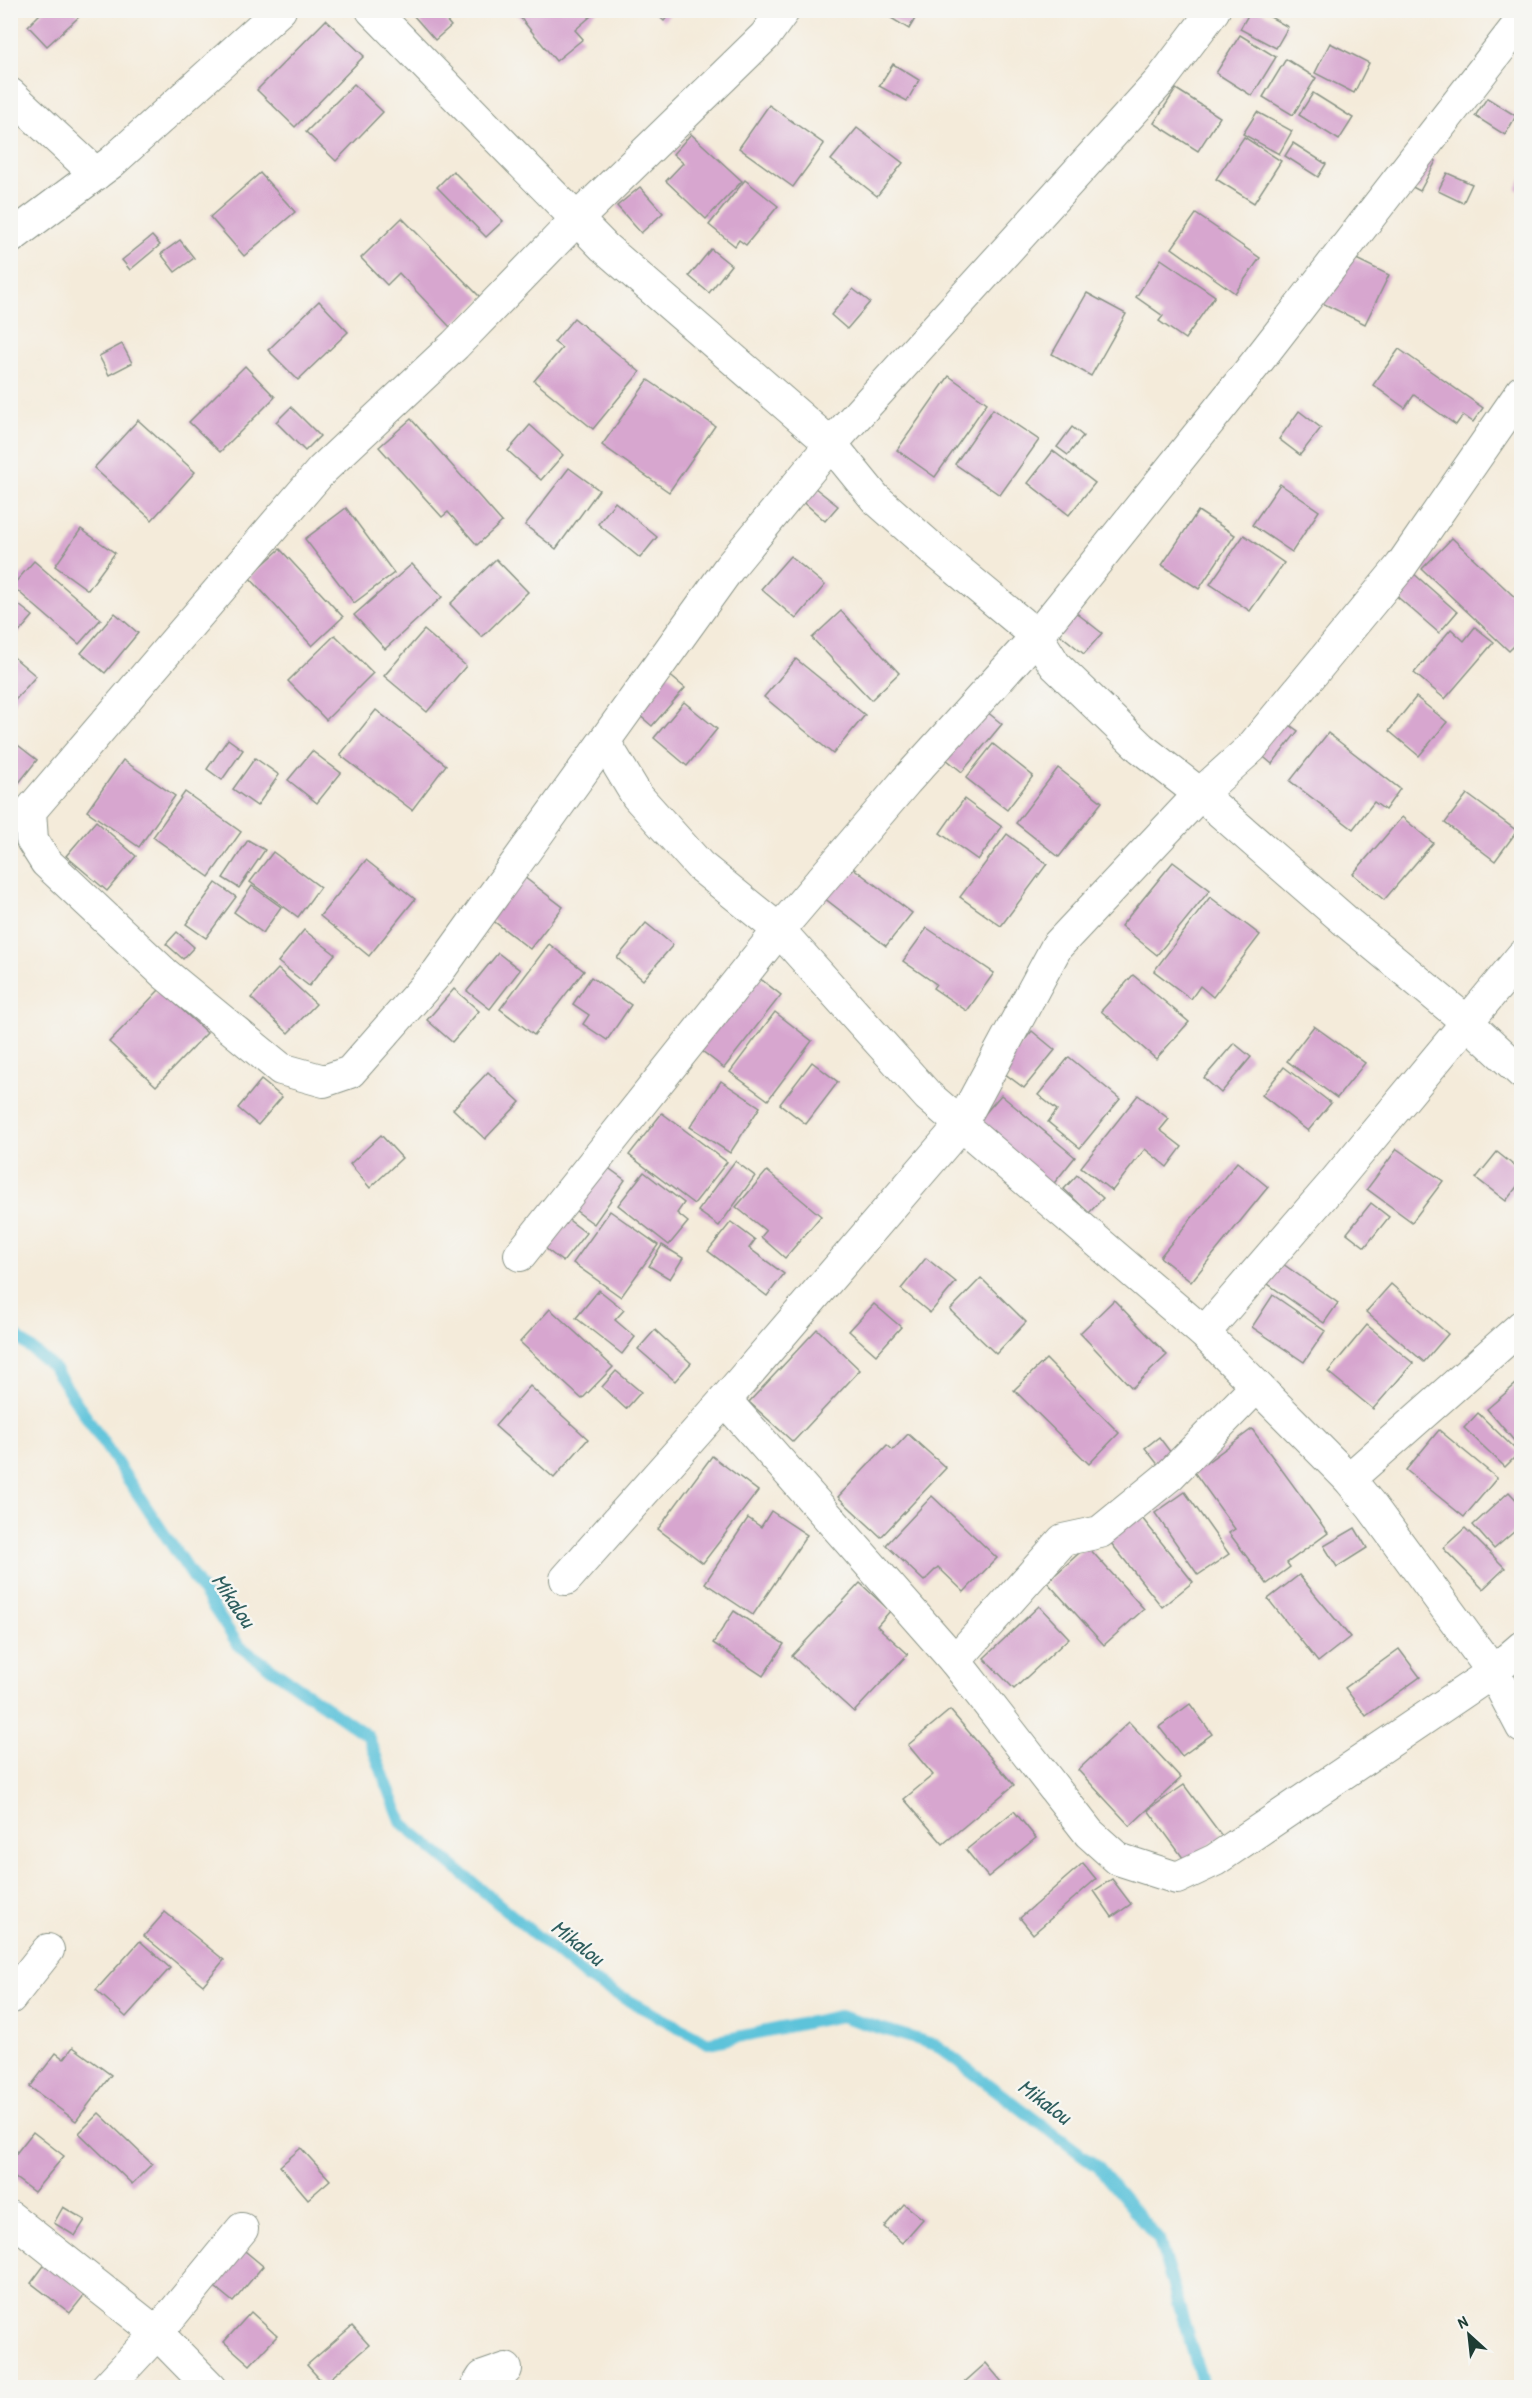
<svg xmlns="http://www.w3.org/2000/svg" width="1532" height="2398" font-family="'Patrick Hand',sans-serif">
<style>
.lines{fill:none;stroke-linecap:round;stroke-linejoin:round}
.stream{stroke:#5dc3da;stroke-width:12}
.building{fill:#d7a6cf}
.street-casing{stroke:#8a9487;stroke-width:34}
.street{stroke:#fff;stroke-width:32}
.labels{text-anchor:middle;stroke-width:5;stroke-linejoin:round;paint-order:stroke}
.water-label{font-size:22px;font-style:italic;fill:#2e5e5e;stroke:#f6f6f2}
</style>
<rect width="100%" height="100%" fill="#f6f6f2"/>
<filter id="ink" filterUnits="userSpaceOnUse"><feTurbulence type="fractalNoise" baseFrequency=".0167" numOctaves="2"/><feDisplacementMap in="SourceGraphic" scale="12" xChannelSelector="R" yChannelSelector="G"/><feConvolveMatrix kernelMatrix="1 2 1 2 8 2 1 2 1" color-interpolation-filters="sRGB"/></filter>
<filter id="wash" filterUnits="userSpaceOnUse"><feTurbulence type="fractalNoise" baseFrequency=".008" numOctaves="4" result="noise"/><feDisplacementMap in="SourceGraphic" scale="24" xChannelSelector="R" yChannelSelector="G"/><feGaussianBlur stdDeviation="1.35" result="paint"/><feColorMatrix in="noise" values="0 0 0 0 0 0 0 0 0 0 0 0 0 0 0 0 0 1.4 0 .05"/><feComposite in="paint" operator="in"/></filter>
<g filter="url(#wash)">
<rect width="100%" height="100%" fill="#f4ebda"/>
<g class="lines">
<!-- stream -->
<polyline class="stream" points="10,1331 53,1367 239,1646 368,1736 402,1823 587,1978 708,2043 840,2016 936,2045 1098,2167 1159,2240 1204,2388"/>
</g>
<g id="blocks">
<!-- building -->
<g class="building">
<polygon points="44,10 75,10 80,16 47,46 28,26"/>
<polygon points="418,10 437,10 451,26 435,40 413,15"/>
<polygon points="514,10 598,10 575,30 583,39 556,61"/>
<polygon points="652,10 673,10 664,21"/>
<polygon points="878,10 920,10 909,29"/>
<polygon points="1251,10 1258,10 1288,27 1276,48 1240,29"/>
<polygon points="326,20 364,56 295,127 257,90"/>
<polygon points="1240,35 1276,57 1252,96 1216,73"/>
<polygon points="1330,43 1369,63 1354,93 1315,73"/>
<polygon points="1286,59 1316,78 1293,115 1263,97"/>
<polygon points="893,64 919,80 907,101 879,86"/>
<polygon points="354,84 383,112 336,161 306,132"/>
<polygon points="1176,89 1220,117 1198,151 1154,123"/>
<polygon points="1313,93 1353,118 1339,140 1299,115"/>
<polygon points="1487,98 1516,116 1505,135 1475,116"/>
<polygon points="769,105 824,144 793,187 739,148"/>
<polygon points="1257,112 1292,131 1279,154 1243,134"/>
<polygon points="857,128 903,163 877,196 831,160"/>
<polygon points="691,134 742,181 706,219 666,181 683,163 673,154"/>
<polygon points="1244,137 1281,161 1254,203 1216,179"/>
<polygon points="1293,143 1326,164 1318,177 1285,156"/>
<polygon points="1416,150 1436,161 1420,191 1399,180"/>
<polygon points="453,171 503,221 486,237 437,187"/>
<polygon points="260,173 295,212 244,256 210,217"/>
<polygon points="1447,173 1472,184 1463,203 1438,191"/>
<polygon points="1522,178 1522,192 1516,189"/>
<polygon points="745,180 778,206 746,245 739,240 735,246 709,225"/>
<polygon points="640,187 663,213 641,233 617,206"/>
<polygon points="1196,214 1260,258 1235,293 1172,248"/>
<polygon points="402,218 481,298 450,327 399,273 387,285 361,258"/>
<polygon points="152,236 160,245 130,270 122,260"/>
<polygon points="180,240 194,258 175,272 161,254"/>
<polygon points="1332,247 1389,275 1365,324 1308,296"/>
<polygon points="711,249 731,265 709,293 689,276"/>
<polygon points="1161,259 1215,296 1185,339 1159,321 1163,316 1136,297"/>
<polygon points="853,289 870,302 847,329 831,315"/>
<polygon points="1087,293 1126,314 1091,376 1052,354"/>
<polygon points="319,301 348,332 298,380 268,350"/>
<polygon points="574,318 640,372 593,429 534,381 562,348 554,342"/>
<polygon points="122,344 132,363 109,375 99,356"/>
<polygon points="1399,349 1483,408 1473,422 1463,415 1456,425 1414,395 1405,408 1373,385"/>
<polygon points="245,366 275,397 220,452 189,422"/>
<polygon points="949,376 987,403 935,477 897,450"/>
<polygon points="648,380 715,426 669,492 602,445"/>
<polygon points="291,407 320,436 305,451 276,422"/>
<polygon points="993,409 1039,440 1000,495 955,464"/>
<polygon points="1299,411 1321,428 1300,455 1279,439"/>
<polygon points="411,419 502,522 477,545 448,512 442,517 379,447"/>
<polygon points="138,420 195,472 152,520 94,468"/>
<polygon points="530,425 563,455 541,480 508,451"/>
<polygon points="1072,427 1083,436 1068,455 1057,447"/>
<polygon points="1053,451 1095,483 1069,515 1028,483"/>
<polygon points="569,468 599,490 556,549 525,525"/>
<polygon points="810,484 838,506 825,521 799,498"/>
<polygon points="1280,484 1319,511 1292,552 1252,525"/>
<polygon points="615,502 657,537 640,558 598,524"/>
<polygon points="346,508 394,573 354,603 305,539"/>
<polygon points="1198,511 1235,535 1199,589 1162,565"/>
<polygon points="81,529 115,553 88,590 55,566"/>
<polygon points="1244,535 1284,563 1250,611 1210,584"/>
<polygon points="1452,538 1522,604 1522,638 1509,651 1422,569"/>
<polygon points="280,549 343,617 312,646 249,577"/>
<polygon points="790,556 825,585 796,619 761,589"/>
<polygon points="496,559 528,592 482,637 450,604"/>
<polygon points="34,561 101,619 79,644 12,586"/>
<polygon points="412,564 442,597 385,649 354,615"/>
<polygon points="1412,572 1457,612 1439,633 1393,593"/>
<polygon points="10,598 33,616 10,643"/>
<polygon points="841,611 899,673 871,700 812,638"/>
<polygon points="1074,611 1102,633 1084,654 1057,632"/>
<polygon points="115,613 138,633 105,673 81,653"/>
<polygon points="1475,627 1494,642 1445,699 1414,673 1451,629 1464,641"/>
<polygon points="424,630 466,666 427,712 384,676"/>
<polygon points="335,635 373,673 326,720 288,681"/>
<polygon points="10,654 36,676 10,706"/>
<polygon points="796,659 865,715 833,754 764,697"/>
<polygon points="656,664 685,688 652,726 624,702"/>
<polygon points="1416,697 1447,722 1419,756 1389,731"/>
<polygon points="970,698 1002,724 962,772 930,746"/>
<polygon points="684,702 717,729 687,766 654,738"/>
<polygon points="376,710 446,765 412,810 340,755"/>
<polygon points="1284,721 1298,731 1272,764 1259,753"/>
<polygon points="1328,733 1400,789 1385,810 1374,802 1353,829 1290,781"/>
<polygon points="10,739 37,760 18,784 10,779"/>
<polygon points="228,739 243,750 222,780 207,769"/>
<polygon points="993,744 1033,776 1007,810 966,778"/>
<polygon points="312,751 341,773 317,803 288,780"/>
<polygon points="255,758 279,775 257,806 233,789"/>
<polygon points="123,760 175,796 139,847 87,811"/>
<polygon points="1058,768 1102,802 1059,857 1016,823"/>
<polygon points="185,792 241,832 209,877 153,837"/>
<polygon points="1467,794 1517,831 1495,861 1445,823"/>
<polygon points="964,799 1002,827 978,860 940,833"/>
<polygon points="1402,817 1433,843 1384,900 1353,874"/>
<polygon points="96,821 136,856 107,891 66,856"/>
<polygon points="1007,834 1047,864 1001,926 960,897"/>
<polygon points="248,840 265,850 239,888 223,878"/>
<polygon points="273,852 320,887 298,917 250,882"/>
<polygon points="366,860 415,899 369,956 320,916"/>
<polygon points="844,861 912,913 886,946 819,894"/>
<polygon points="1173,862 1210,890 1157,955 1121,926"/>
<polygon points="520,874 563,907 530,949 487,916"/>
<polygon points="216,883 236,897 206,938 186,924"/>
<polygon points="252,886 281,907 263,933 234,912"/>
<polygon points="1210,897 1260,935 1213,997 1200,986 1191,999 1154,971"/>
<polygon points="646,923 673,945 643,980 617,958"/>
<polygon points="927,928 994,973 967,1011 933,988 936,984 903,961"/>
<polygon points="304,930 335,954 309,986 278,962"/>
<polygon points="177,932 194,947 183,959 166,944"/>
<polygon points="549,944 584,971 534,1035 500,1009"/>
<polygon points="498,953 520,970 490,1009 467,991"/>
<polygon points="745,967 781,995 724,1068 688,1040"/>
<polygon points="278,969 316,1004 288,1033 251,998"/>
<polygon points="1133,975 1189,1022 1156,1059 1101,1011"/>
<polygon points="591,977 631,1005 607,1040 583,1024 589,1015 573,1004"/>
<polygon points="160,989 207,1033 156,1086 109,1042"/>
<polygon points="454,989 479,1011 452,1042 427,1020"/>
<polygon points="775,1012 812,1041 768,1100 730,1072"/>
<polygon points="1314,1026 1365,1063 1337,1098 1287,1061"/>
<polygon points="1032,1031 1055,1050 1024,1088 1000,1070"/>
<polygon points="1234,1043 1251,1057 1221,1093 1204,1078"/>
<polygon points="1069,1057 1120,1099 1080,1148 1048,1122 1057,1110 1038,1095"/>
<polygon points="812,1062 838,1082 806,1124 780,1104"/>
<polygon points="1284,1067 1331,1103 1308,1131 1262,1095"/>
<polygon points="488,1072 520,1102 485,1139 453,1109"/>
<polygon points="261,1080 282,1097 258,1125 238,1108"/>
<polygon points="721,1081 760,1107 730,1153 690,1127"/>
<polygon points="1001,1095 1075,1157 1051,1187 976,1124"/>
<polygon points="1138,1095 1169,1119 1160,1130 1182,1147 1167,1167 1145,1149 1112,1191 1081,1167"/>
<polygon points="662,1113 727,1162 694,1204 629,1155"/>
<polygon points="381,1135 402,1158 370,1188 350,1164"/>
<polygon points="1397,1149 1443,1181 1412,1222 1367,1189"/>
<polygon points="1497,1152 1522,1172 1522,1180 1506,1201 1476,1178"/>
<polygon points="596,1159 625,1180 594,1224 564,1202"/>
<polygon points="735,1161 755,1176 719,1226 698,1211"/>
<polygon points="1237,1162 1268,1187 1191,1282 1160,1257"/>
<polygon points="767,1171 821,1216 785,1258 761,1237 766,1231 736,1207"/>
<polygon points="644,1172 684,1203 677,1213 688,1222 669,1245 618,1205"/>
<polygon points="1077,1175 1103,1198 1089,1213 1064,1189"/>
<polygon points="546,1203 586,1233 563,1262 524,1232"/>
<polygon points="1371,1203 1389,1217 1365,1247 1347,1233"/>
<polygon points="610,1211 658,1245 621,1297 573,1263"/>
<polygon points="731,1222 755,1240 749,1248 784,1274 767,1296 708,1251"/>
<polygon points="662,1245 683,1258 670,1279 649,1266"/>
<polygon points="926,1258 956,1282 930,1313 901,1289"/>
<polygon points="1283,1264 1338,1303 1324,1323 1268,1284"/>
<polygon points="981,1278 1026,1322 996,1354 950,1310"/>
<polygon points="1391,1284 1448,1334 1424,1362 1366,1312"/>
<polygon points="599,1290 624,1310 615,1320 635,1337 622,1354 576,1318"/>
<polygon points="1273,1295 1325,1331 1304,1362 1252,1327"/>
<polygon points="1114,1300 1167,1355 1132,1388 1080,1333"/>
<polygon points="874,1304 901,1327 876,1355 849,1331"/>
<polygon points="550,1309 613,1367 582,1399 520,1342"/>
<polygon points="1367,1325 1413,1363 1373,1409 1328,1372"/>
<polygon points="817,1329 860,1370 793,1442 749,1402"/>
<polygon points="655,1330 691,1363 675,1381 638,1349"/>
<polygon points="1046,1359 1119,1433 1089,1464 1014,1390"/>
<polygon points="616,1371 641,1392 626,1409 602,1387"/>
<polygon points="1522,1379 1522,1450 1487,1409"/>
<polygon points="530,1386 588,1439 554,1478 495,1426"/>
<polygon points="1478,1413 1519,1453 1505,1467 1464,1428"/>
<polygon points="1252,1429 1328,1533 1287,1563 1290,1567 1267,1584 1229,1533 1235,1529 1194,1472"/>
<polygon points="1439,1430 1497,1478 1464,1517 1406,1470"/>
<polygon points="908,1434 946,1468 881,1537 838,1497 887,1445 893,1450"/>
<polygon points="1159,1437 1177,1461 1163,1471 1145,1448"/>
<polygon points="712,1456 758,1491 703,1563 658,1529"/>
<polygon points="1185,1492 1229,1554 1198,1575 1155,1513"/>
<polygon points="1509,1492 1522,1506 1522,1525 1494,1549 1473,1525"/>
<polygon points="932,1496 997,1558 964,1592 938,1567 924,1581 886,1545"/>
<polygon points="771,1511 807,1535 753,1615 705,1583 748,1518 761,1527"/>
<polygon points="1138,1513 1193,1582 1162,1607 1107,1538"/>
<polygon points="1355,1528 1367,1548 1337,1567 1324,1546"/>
<polygon points="1465,1528 1505,1568 1483,1589 1443,1548"/>
<polygon points="1087,1546 1144,1609 1104,1645 1047,1582"/>
<polygon points="1299,1575 1350,1637 1318,1662 1268,1599"/>
<polygon points="860,1583 890,1611 877,1626 908,1654 854,1712 792,1656"/>
<polygon points="1039,1606 1069,1638 1014,1689 984,1658"/>
<polygon points="734,1611 784,1644 763,1676 713,1643"/>
<polygon points="1399,1649 1420,1677 1366,1716 1345,1688"/>
<polygon points="1190,1704 1212,1734 1182,1756 1159,1727"/>
<polygon points="950,1710 1014,1785 943,1844 904,1799 933,1775 908,1745"/>
<polygon points="1129,1722 1181,1778 1130,1826 1078,1770"/>
<polygon points="1184,1785 1222,1836 1186,1862 1148,1810"/>
<polygon points="1014,1811 1036,1838 988,1877 966,1850"/>
<polygon points="1083,1863 1096,1879 1033,1934 1020,1918"/>
<polygon points="1112,1879 1131,1904 1112,1917 1094,1891"/>
<polygon points="165,1912 224,1960 203,1985 144,1936"/>
<polygon points="140,1941 170,1968 126,2017 96,1990"/>
<polygon points="73,2047 111,2075 76,2121 30,2087 56,2053 64,2059"/>
<polygon points="99,2113 152,2164 132,2184 79,2133"/>
<polygon points="33,2132 64,2156 34,2192 10,2174 10,2161"/>
<polygon points="301,2148 330,2180 308,2199 280,2166"/>
<polygon points="904,2204 923,2219 902,2243 884,2227"/>
<polygon points="63,2207 85,2220 75,2236 54,2223"/>
<polygon points="240,2247 263,2266 233,2302 210,2283"/>
<polygon points="46,2263 86,2293 70,2313 31,2283"/>
<polygon points="251,2312 277,2336 250,2365 224,2342"/>
<polygon points="352,2326 369,2345 324,2384 307,2365"/>
<polygon points="986,2363 1007,2388 958,2388"/>
</g>
</g>
</g>
<g filter="url(#ink)">
<use href="#blocks" fill-opacity="0" stroke="#8a9487" stroke-width="1.5"/>
<g class="lines">
<!-- street casing -->
<g class="street-casing">
<g id="street">
<polyline points="372,10 604,247 831,444 875,498 936,552 1037,636 1055,665 1141,748 1200,794 1349,924 1466,1021 1522,1073"/>
<polyline points="784,10 765,36 577,219 455,345 322,470 30,811 32,840 46,862 165,974 281,1069 324,1081 350,1072 438,972 729,568 831,444 1161,80 1214,10"/>
<polyline points="10,94 96,174"/>
<polyline points="10,238 112,162 280,10"/>
<polyline points="605,743 637,796 700,866 779,930 928,1096 1204,1333 1349,1479 1372,1507 1493,1672 1522,1727"/>
<polyline points="520,1255 779,930 906,781 1037,636 1260,358 1522,20"/>
<polyline points="1204,1333 1332,1185 1522,956"/>
<polyline points="725,1400 955,1661 1089,1833 1118,1859 1177,1878 1215,1860 1493,1672 1522,1647"/>
<polyline points="1349,1479 1522,1326"/>
<polyline points="566,1579 725,1400 960,1126 1057,946 1200,794 1251,748 1401,566 1522,391"/>
<polyline points="955,1661 1063,1540 1100,1532 1170,1475 1256,1387"/>
<polyline points="10,1998 48,1950"/>
<polyline points="10,2217 157,2333 211,2388"/>
<polyline points="106,2388 157,2333 242,2229"/>
<polyline points="476,2388 483,2377 506,2369"/>
</g>
</g>
<!-- street -->
<use href="#street" class="street"/>
</g>
</g>
<g class="labels">
<!-- water labels -->
<g class="water-label">
<text transform="translate(234 1600) rotate(56)" y="8">Mikalou</text>
<text transform="translate(578 1942) rotate(38)" y="8">Mikalou</text>
<text transform="translate(1045 2101) rotate(37)" y="8">Mikalou</text>
</g>
</g>
<!-- margin -->
<rect width="1532" height="2398" fill="none" stroke="#f6f6f2" stroke-width="36"/>
<!-- north arrow -->
<g transform="translate(1469 2335) rotate(333)" stroke="#f6f6f2" stroke-width="4.5" paint-order="stroke">
<path d="M0-4.5L10 22L0 15L-10 22Z" fill="#1f3d34"/>
<text y="-9" font-size="16" font-weight="bold" text-anchor="middle" fill="#1f3d34">N</text>
</g>
</svg>
